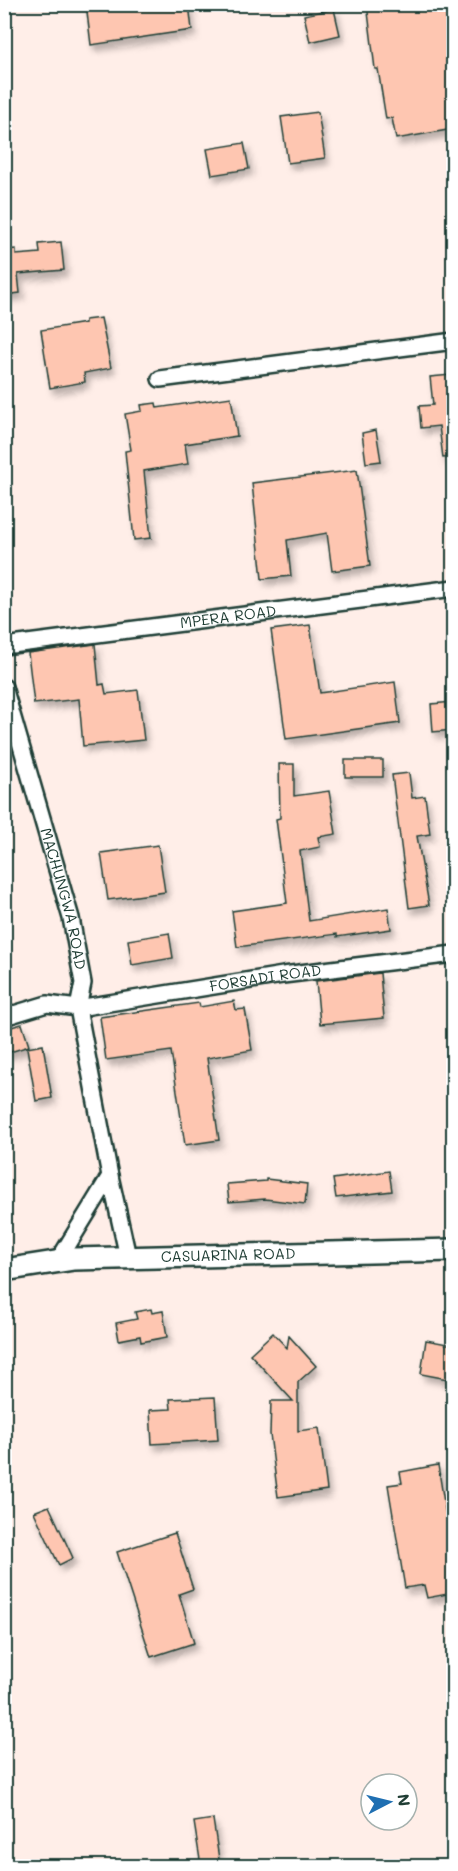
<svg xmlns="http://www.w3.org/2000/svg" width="458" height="1871" font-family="Mali,sans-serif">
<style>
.building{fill:#fec6b1;stroke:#1f3d34;stroke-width:1.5;filter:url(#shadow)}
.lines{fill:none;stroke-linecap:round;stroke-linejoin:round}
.street-casing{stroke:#1f3d34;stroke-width:20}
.secondary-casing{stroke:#1f3d34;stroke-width:26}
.street{stroke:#fff;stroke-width:15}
.secondary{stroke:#fff;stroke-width:21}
.labels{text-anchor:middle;stroke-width:4.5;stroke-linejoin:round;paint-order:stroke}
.street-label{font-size:15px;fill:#1f3d34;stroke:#fff}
</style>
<defs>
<filter id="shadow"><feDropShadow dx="3.5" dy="6" stdDeviation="3" flood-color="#0004"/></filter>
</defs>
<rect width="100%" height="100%" fill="#ffeee8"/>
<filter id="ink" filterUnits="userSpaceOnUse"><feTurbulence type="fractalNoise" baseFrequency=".0167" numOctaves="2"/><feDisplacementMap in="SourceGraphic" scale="12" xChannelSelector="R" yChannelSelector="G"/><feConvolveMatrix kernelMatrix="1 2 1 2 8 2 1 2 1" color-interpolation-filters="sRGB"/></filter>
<g filter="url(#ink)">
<!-- building -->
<g class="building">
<polygon points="86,4 189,4 192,30 91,45"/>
<polygon points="367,4 453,4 453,129 396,139 392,118 386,119 378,69 375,69"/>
<polygon points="334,9 340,35 310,42 304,15"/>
<polygon points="318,112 325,158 288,163 281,117"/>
<polygon points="244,143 249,169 212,175 207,149"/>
<polygon points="61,242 64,270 18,274 20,293 4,295 4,250 16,249 16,255 40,253 39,244"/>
<polygon points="101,318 111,368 84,373 85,382 50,388 41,330 85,323 85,320"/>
<polygon points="451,375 452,383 453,383 453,457 443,458 439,426 421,428 419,406 433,405 430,377"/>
<polygon points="231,397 237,436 185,444 188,464 144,471 151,538 134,540 125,451 131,450 125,414 142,411 141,405 156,403 157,408"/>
<polygon points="376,430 381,461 366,463 362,433"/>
<polygon points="357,470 370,566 332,571 327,533 287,540 291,576 262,579 252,483"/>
<polygon points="310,625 320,693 395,682 400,723 286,739 271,630"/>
<polygon points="95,644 99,685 104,684 106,694 138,690 144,740 83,746 79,699 34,704 28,653"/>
<polygon points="453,702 453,730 433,732 431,704"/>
<rect x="345" y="760" width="38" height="17"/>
<polygon points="279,764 294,764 294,796 329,791 336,834 318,837 320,847 300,851 309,921 388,908 391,929 337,937 337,934 237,947 232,911 287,903 276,819 280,818"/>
<polygon points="409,773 412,798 425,796 430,834 417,836 429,905 409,908 392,775"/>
<polygon points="158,845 165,892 108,900 101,853"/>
<polygon points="169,933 173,958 132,965 128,940"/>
<polygon points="380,973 384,1018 320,1024 316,981"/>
<polygon points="234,1001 236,1010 245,1009 252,1050 207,1058 219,1140 185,1145 171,1051 106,1060 100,1017 199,1003 200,1007"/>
<polygon points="22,1024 29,1046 4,1054 4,1029"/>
<polygon points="43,1045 52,1098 36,1101 27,1048"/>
<polygon points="389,1171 392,1191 336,1198 333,1179"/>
<polygon points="266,1179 307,1184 305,1204 265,1199 229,1202 227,1184 266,1181"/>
<polygon points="151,1309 152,1313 163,1311 167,1337 141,1342 140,1336 119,1340 116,1323 137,1319 135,1312"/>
<polygon points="273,1333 287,1348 289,1336 316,1366 298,1382 298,1431 319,1428 327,1490 278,1497 270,1434 271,1401 293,1401 250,1354"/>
<polygon points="426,1340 453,1345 453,1380 421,1374"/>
<polygon points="215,1397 218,1440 152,1444 150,1410 171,1409 170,1399"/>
<polygon points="438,1465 453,1559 453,1593 427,1598 424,1585 405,1588 388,1485 402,1483 400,1472"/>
<polygon points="49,1506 73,1558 59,1565 34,1512"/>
<polygon points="175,1533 193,1589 179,1594 194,1643 151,1657 117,1552"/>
<polygon points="213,1819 220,1866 201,1866 194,1822"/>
</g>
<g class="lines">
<!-- street casing -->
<g class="street-casing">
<g id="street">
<polyline points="160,379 454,341"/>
<path id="s1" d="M4,646L454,588"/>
<path id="s2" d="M4,687L71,918L83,983L78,1008L110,1176L128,1257"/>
<path id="s3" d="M4,1017L47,1004L78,1008L283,975L454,954"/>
<polyline points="58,1261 110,1176"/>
</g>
</g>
<!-- secondary casing -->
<g class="secondary-casing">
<g id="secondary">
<path id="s4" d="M4,1270L74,1259L454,1250"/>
</g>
</g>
<!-- street -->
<use href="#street" class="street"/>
<!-- secondary -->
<use href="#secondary" class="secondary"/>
</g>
</g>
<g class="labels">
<!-- street labels -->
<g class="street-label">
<text dy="5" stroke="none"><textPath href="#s1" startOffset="226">MPERA ROAD</textPath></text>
<text dy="5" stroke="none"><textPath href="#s2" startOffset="220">MACHUNGWA ROAD</textPath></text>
<text dy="5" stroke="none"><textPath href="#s3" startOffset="266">FORSADI ROAD</textPath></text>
<text dy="5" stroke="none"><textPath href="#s4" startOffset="225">CASUARINA ROAD</textPath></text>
</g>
</g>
<!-- margin -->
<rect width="458" height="1871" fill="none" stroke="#fff" stroke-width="24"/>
<rect x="12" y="12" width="434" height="1847" fill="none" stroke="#1f3d34" stroke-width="2" filter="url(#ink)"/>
<!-- north arrow -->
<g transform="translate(389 1802) rotate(83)"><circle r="28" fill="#ffffff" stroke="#a5b1ae" stroke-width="1.5"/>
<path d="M0-4.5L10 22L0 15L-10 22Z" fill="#1f6fb2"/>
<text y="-9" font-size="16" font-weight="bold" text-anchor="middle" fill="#1f3d34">N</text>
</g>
</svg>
